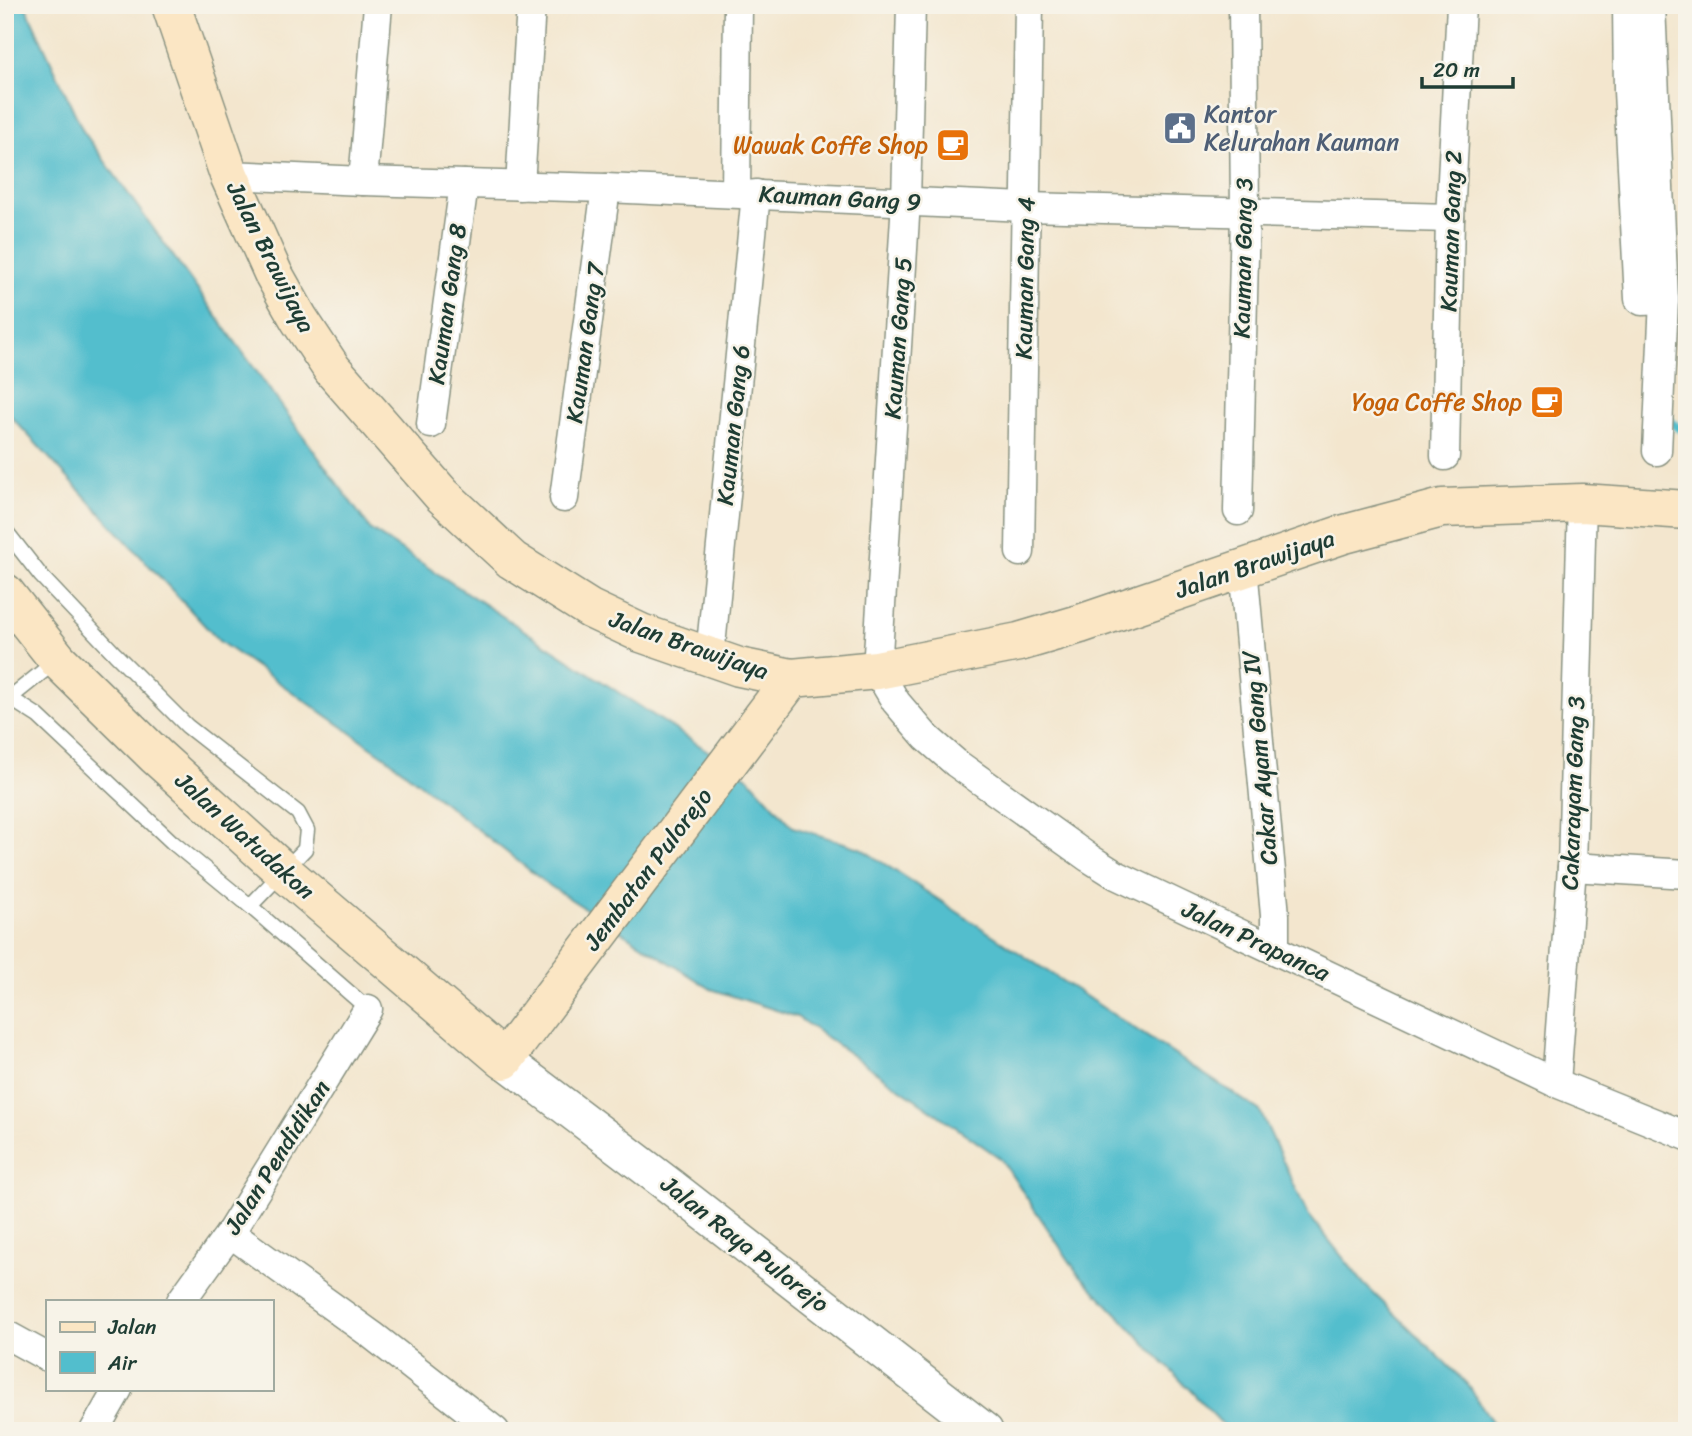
<svg xmlns="http://www.w3.org/2000/svg" width="1692" height="1436" font-family="Sriracha,sans-serif">
<style>
.water{fill:#52becd;stroke:#387e80;stroke-width:2}
.lines{fill:none;stroke-linecap:round;stroke-linejoin:round}
.stream{stroke:#52becd;stroke-width:9}
.service-casing{stroke:#899281;stroke-width:17}
.minor-casing{stroke:#899281;stroke-width:31}
.tertiary-casing{stroke:#899281;stroke-width:38}
.secondary-casing{stroke:#899281;stroke-width:41}
.service{stroke:#fff;stroke-width:14}
.minor{stroke:#fff;stroke-width:28}
.tertiary{stroke:#fff;stroke-width:35}
.secondary{stroke:#fbe6c4;stroke-width:38}
.labels{text-anchor:middle;stroke-width:5;stroke-linejoin:round;paint-order:stroke}
.service-label{font-size:24px;fill:#4e5e75;stroke:#f7f3e8;text-anchor:start}
.food-label{font-size:24px;fill:#c56008;stroke:#f7f3e8;text-anchor:end}
.street-label{font-size:24px;fill:#1f3d34;stroke:#f7f3e8}
</style>
<rect width="100%" height="100%" fill="#f7f3e8"/>
<filter id="ink" filterUnits="userSpaceOnUse"><feTurbulence type="fractalNoise" baseFrequency=".0143" numOctaves="2"/><feDisplacementMap in="SourceGraphic" scale="14" xChannelSelector="R" yChannelSelector="G"/><feConvolveMatrix kernelMatrix="1 2 1 2 8 2 1 2 1" color-interpolation-filters="sRGB"/></filter>
<filter id="wash" filterUnits="userSpaceOnUse"><feTurbulence type="fractalNoise" baseFrequency=".00686" numOctaves="4" result="noise"/><feDisplacementMap in="SourceGraphic" scale="28" xChannelSelector="R" yChannelSelector="G"/><feGaussianBlur stdDeviation="1.57" result="paint"/><feColorMatrix in="noise" values="0 0 0 0 0 0 0 0 0 0 0 0 0 0 0 0 0 1.4 0 .05"/><feComposite in="paint" operator="in"/></filter>
<g filter="url(#wash)">
<rect width="100%" height="100%" fill="#f3e6ce"/>
<!-- water -->
<polygon class="water" points="5,5 25,5 83,131 371,530 749,778 793,827 860,848 1260,1111 1307,1213 1364,1284 1468,1385 1498,1431 1229,1431 1077,1272 1000,1158 797,1017 711,989 547,884 386,757 219,641 5,410"/>
<g class="lines">
<!-- stream -->
<polyline class="stream" points="1667,418 1678,428 1687,428"/>
</g>
</g>
<g filter="url(#ink)">
<g class="lines">
<!-- service casing -->
<g class="service-casing">
<g id="service">
<polyline points="5,530 41,576 115,654 187,726 298,813 307,830 305,849 250,906"/>
<polyline points="5,695 38,716 172,842 250,906 368,1009"/>
<polyline points="11,697 56,661"/>
</g>
</g>
<!-- minor casing -->
<g class="minor-casing">
<g id="minor">
<polyline points="911,5 906,201 877,670 896,702 926,737 956,763 1089,858 1116,875 1556,1083 1687,1136"/>
<polyline points="1627,5 1628,91 1639,299 1642,301 1664,300"/>
<polyline points="1651,5 1664,300 1657,451"/>
<polyline points="229,175 363,181 606,188 1026,207 1450,218"/>
<polyline points="363,181 378,5"/>
<polyline points="520,186 531,5"/>
<polyline points="736,193 738,5"/>
<polyline points="431,424 464,184"/>
<polyline points="1445,456 1450,218 1461,5"/>
<polyline points="564,498 606,188"/>
<polyline points="1238,511 1245,213 1243,5"/>
<polyline points="1020,552 1029,5"/>
<polyline points="1243,567 1275,915 1275,949"/>
<polyline points="710,656 756,194"/>
<polyline points="1572,867 1687,874"/>
<polyline points="1556,1083 1572,867 1582,503"/>
<polyline points="230,1233 372,1335 495,1431"/>
<polyline points="181,1301 230,1233 368,1009"/>
<polyline points="5,1334 47,1357"/>
<polyline points="94,1431 118,1389"/>
</g>
</g>
<!-- tertiary casing -->
<g class="tertiary-casing">
<polyline id="tertiary" points="504,1060 670,1186 985,1431"/>
</g>
<!-- secondary casing -->
<g class="secondary-casing">
<g id="secondary">
<polyline points="171,5 229,175 273,273 299,319 332,369 442,495 512,560 590,609 641,633 739,667 792,678 877,670 1019,642 1080,624 1341,535 1442,508 1582,503 1687,510"/>
<polyline points="5,593 58,660 156,756 284,872 504,1060 792,678"/>
</g>
</g>
<!-- service -->
<use href="#service" class="service"/>
<!-- minor -->
<use href="#minor" class="minor"/>
<!-- tertiary -->
<use href="#tertiary" class="tertiary"/>
<!-- secondary -->
<use href="#secondary" class="secondary"/>
</g>
</g>
<!-- icons -->
<defs>
<g id="civic-square" transform="scale(1.75)"><rect x="-9" y="-9" width="18" height="18" rx="4" fill="#5c6f8a" stroke="#f7f3e8"/><path d="M-.6-6.5H3V-4.5H.6V-3L4-1V1h2V6H-6V1h2V-1L-.6-3ZM-1.2 2.5V6h2.4V2.5Z" fill="#fff"/></g>
<g id="cafe-square" transform="scale(1.75)"><rect x="-9" y="-9" width="18" height="18" rx="4" fill="#e8710a" stroke="#f7f3e8"/><path d="M-5.5-4.5H6V0H3Q3 3.5 0 3.5H-2.5Q-5.5 3.5-5.5 0ZM3-3.2v2h1.7v-2ZM-6 4.5H4V6H-6Z" fill="#fff"/></g>
</defs>
<g fill-rule="evenodd">
<use href="#civic-square" x="1180" y="128"/>
<use href="#cafe-square" x="953" y="145"/>
<use href="#cafe-square" x="1547" y="402"/>
</g>
<g class="labels">
<!-- service labels -->
<g class="service-label">
<text x="1204" y="122">Kantor<tspan x="1204" dy="28">Kelurahan Kauman</tspan></text>
</g>
<!-- food labels -->
<g class="food-label">
<text x="928" y="153">Wawak Coffe Shop</text>
<text x="1522" y="410">Yoga Coffe Shop</text>
</g>
<!-- street labels -->
<g class="street-label">
<text transform="translate(840 198) rotate(3)" y="8">Kauman Gang 9</text>
<text transform="translate(1451 231) rotate(-88)" y="8">Kauman Gang 2</text>
<text transform="translate(271 257) rotate(63)" y="8">Jalan Brawijaya</text>
<text transform="translate(1243 258) rotate(-89)" y="8">Kauman Gang 3</text>
<text transform="translate(1025 278) rotate(-89)" y="8">Kauman Gang 4</text>
<text transform="translate(447 304) rotate(-82)" y="8">Kauman Gang 8</text>
<text transform="translate(898 338) rotate(-86)" y="8">Kauman Gang 5</text>
<text transform="translate(585 343) rotate(-82)" y="8">Kauman Gang 7</text>
<text transform="translate(733 425) rotate(-84)" y="8">Kauman Gang 6</text>
<text transform="translate(1255 564) rotate(-19)" y="8">Jalan Brawijaya</text>
<text transform="translate(689 645) rotate(19)" y="8">Jalan Brawijaya</text>
<text transform="translate(1260 758) rotate(-95)" y="8">Cakar Ayam Gang IV</text>
<text transform="translate(1573 793) rotate(-88)" y="8">Cakarayam Gang 3</text>
<text transform="translate(245 836) rotate(42)" y="8">Jalan Watudakon</text>
<text transform="translate(648 869) rotate(-53)" y="8">Jembatan Pulorejo</text>
<text transform="translate(1256 941) rotate(25)" y="8">Jalan Prapanca</text>
<text transform="translate(277 1157) rotate(-58)" y="8">Jalan Pendidikan</text>
<text transform="translate(745 1244) rotate(38)" y="8">Jalan Raya Pulorejo</text>
</g>
</g>
<!-- margin -->
<rect width="1692" height="1436" fill="none" stroke="#f7f3e8" stroke-width="28"/>
<!-- legend -->
<rect x="46" y="1300" width="228" height="91" fill="#f7f3e8" stroke="#a1aaa0" stroke-width="2"/>
<rect x="60" y="1322" width="35" height="10" fill="#fbe6c4" stroke="#a1aaa0" stroke-width="2"/>
<text x="108" y="1334" font-size="21" fill="#1f3d34">Jalan</text>
<rect x="60" y="1352" width="35" height="21" fill="#52becd" stroke="#a1aaa0" stroke-width="2"/>
<text x="108" y="1370" font-size="21" fill="#1f3d34">Air</text>
<!-- scale -->
<path d="M1422 77v10h91v-10" fill="none" stroke="#1f3d34" stroke-width="3.5"/>
<text x="1433" y="77" font-size="21" fill="#1f3d34" stroke="#f7f3e8" stroke-width="5" paint-order="stroke">20 m</text>
</svg>
